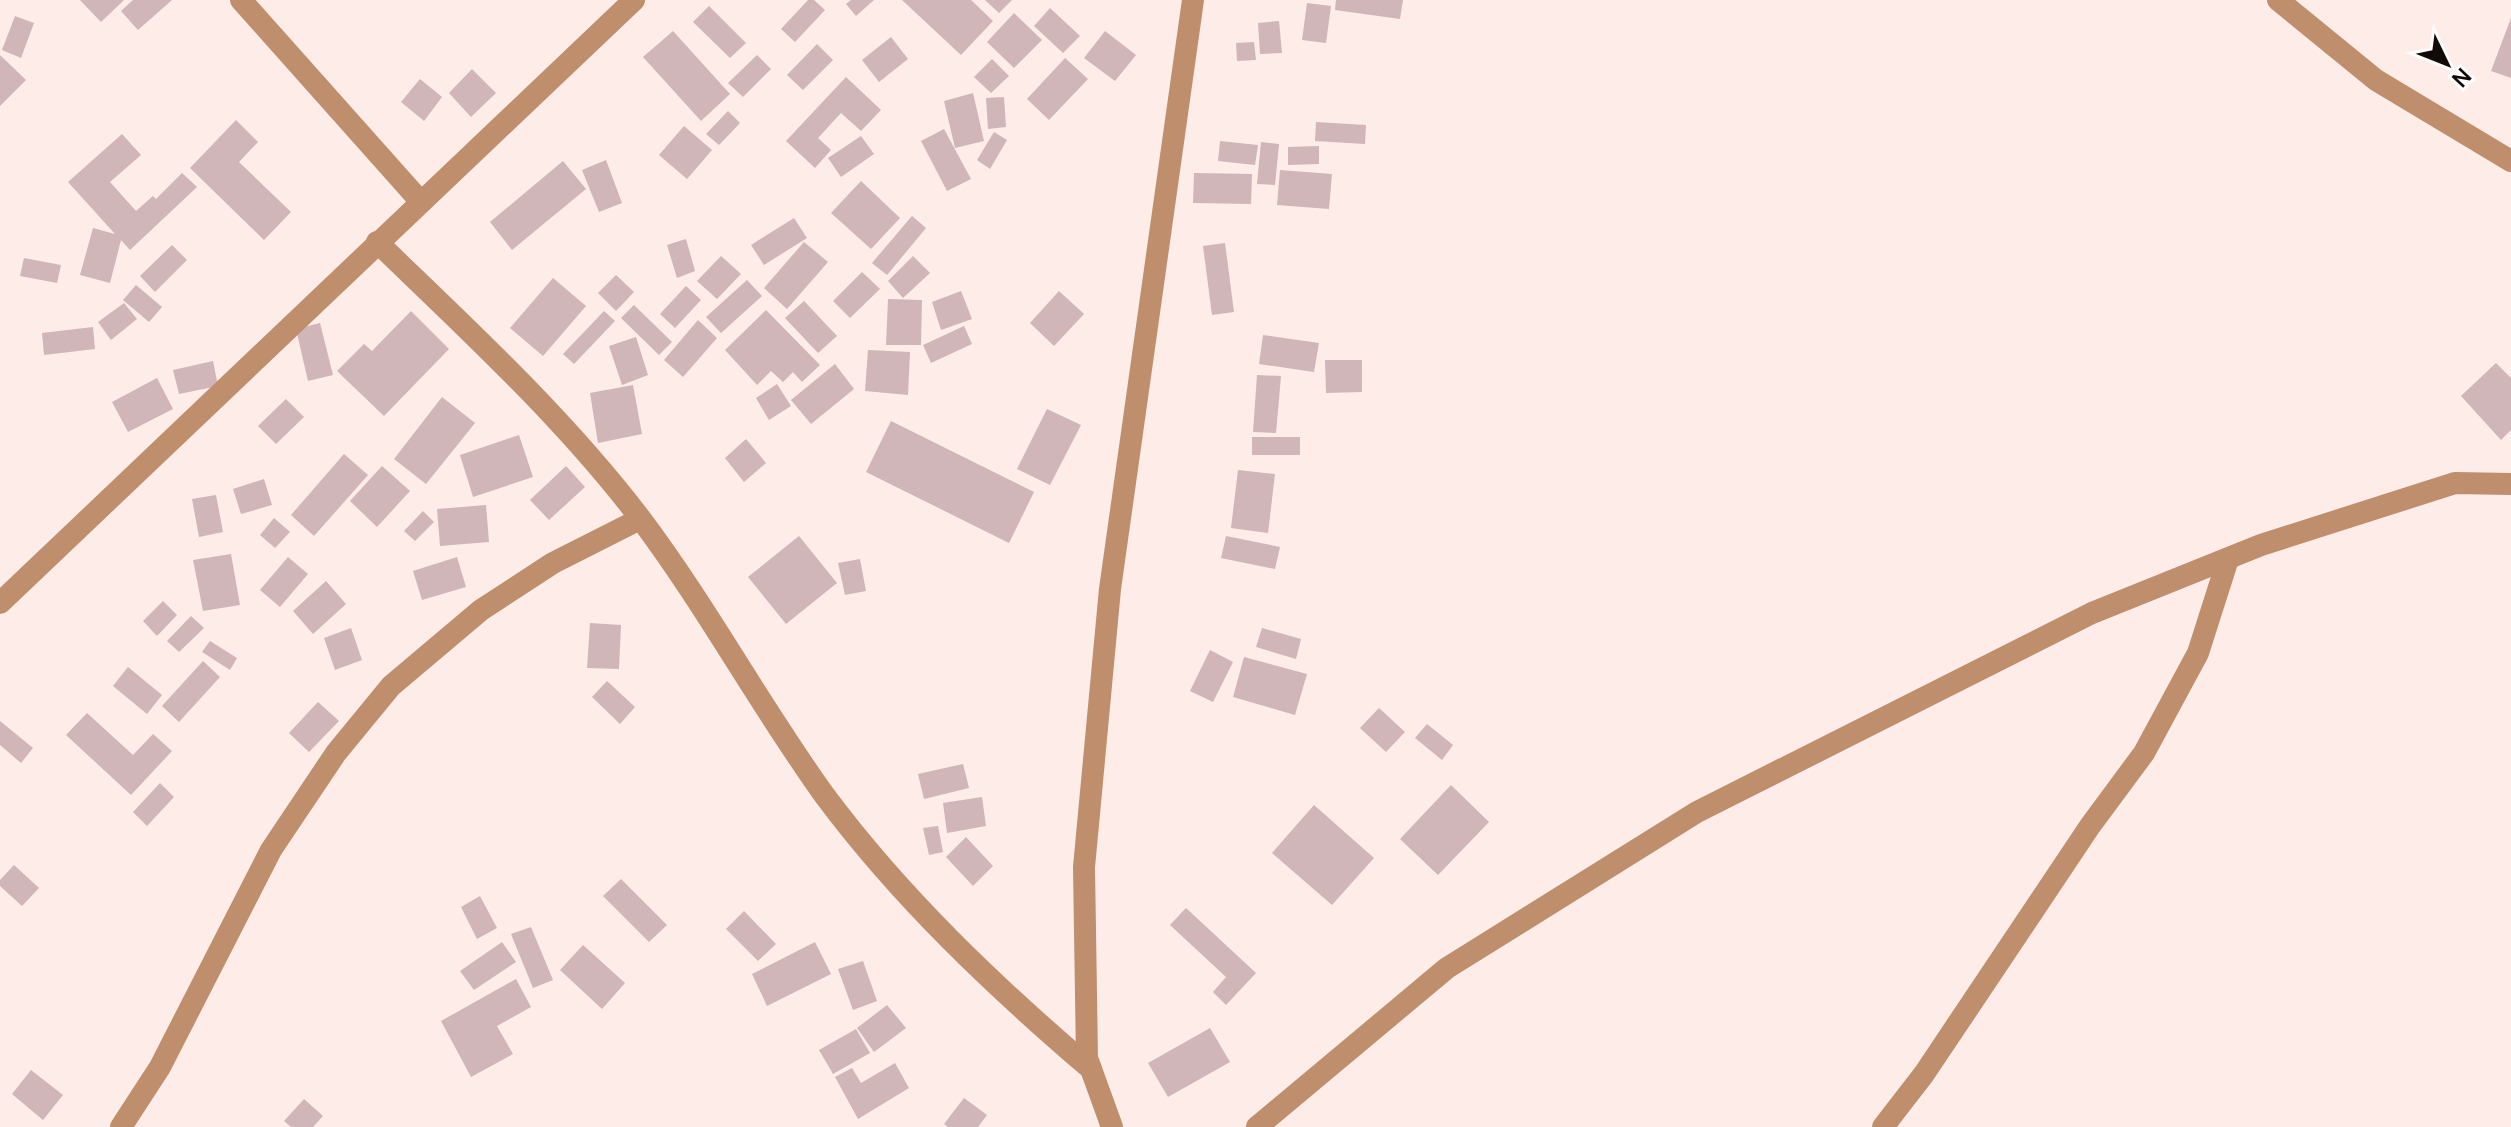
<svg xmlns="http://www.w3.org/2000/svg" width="2511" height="1127" font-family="Manrope,sans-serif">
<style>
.building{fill:#d0b5b9}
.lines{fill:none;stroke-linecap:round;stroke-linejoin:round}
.minor{stroke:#bf8e6d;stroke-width:22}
</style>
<rect width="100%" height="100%" fill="#fdece8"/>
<!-- building -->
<g class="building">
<polygon points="80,0 124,0 101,22"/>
<polygon points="133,0 172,0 138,30 121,11"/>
<polygon points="808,0 814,0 825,10 795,42 781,29"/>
<polygon points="851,0 874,0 856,16 846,4"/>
<polygon points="902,0 971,0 993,21 961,55"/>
<polygon points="985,0 1012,0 999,13"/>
<polygon points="1336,0 1403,0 1400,19 1335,10"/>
<polygon points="1307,3 1331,6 1326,43 1302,40"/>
<polygon points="709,6 746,43 730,58 693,22"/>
<polygon points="1050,8 1080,36 1063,53 1034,26"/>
<polygon points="1014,13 1042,40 1014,68 987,42"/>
<polygon points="15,16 34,23 21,58 2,50"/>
<polygon points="2511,18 2511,78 2491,71"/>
<polygon points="1279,21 1282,53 1260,54 1258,23"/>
<polygon points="673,31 730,94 701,121 643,57"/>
<polygon points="1105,31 1136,55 1115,81 1084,58"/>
<polygon points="891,37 908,59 879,82 862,60"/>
<polygon points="1254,42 1256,60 1237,61 1236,43"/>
<polygon points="817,44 833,60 803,90 787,75"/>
<polygon points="0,55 26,80 0,106"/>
<polygon points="757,55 771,69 743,97 728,83"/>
<polygon points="1065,58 1088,79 1049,120 1027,99"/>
<polygon points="992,59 1009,76 991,93 974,77"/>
<polygon points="472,69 496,93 471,117 449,93"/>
<polygon points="846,77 881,110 861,131 841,113 818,138 831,150 815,168 786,141"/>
<polygon points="420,79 442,97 424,121 401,102"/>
<polygon points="973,93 984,141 955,148 944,101"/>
<polygon points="1004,97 1006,127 988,129 986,98"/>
<polygon points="728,111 740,123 719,145 706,134"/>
<polygon points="236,120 258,142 239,162 291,212 264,240 190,168"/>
<polygon points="1316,122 1366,125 1365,144 1315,141"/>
<polygon points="684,126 712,150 687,179 659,155"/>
<polygon points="944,129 971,179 947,191 921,141"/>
<polygon points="994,132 1007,140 990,169 977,160"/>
<polygon points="122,134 141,155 110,182 136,211 153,196 156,199 182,173 197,187 130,250 121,240 110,283 80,275 93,228 115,234 68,182"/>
<polygon points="861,136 874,154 841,177 828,158"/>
<polygon points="1220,141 1258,145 1255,165 1218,161"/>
<polygon points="1261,142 1279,144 1275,185 1257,184"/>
<polygon points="1319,146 1319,164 1288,165 1288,147"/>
<polygon points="606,160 622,203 599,212 582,170"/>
<polygon points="563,161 586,189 512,250 490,222"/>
<polygon points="1280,170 1332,174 1329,209 1277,205"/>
<polygon points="1194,173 1252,174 1251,204 1193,203"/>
<polygon points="861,181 900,218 871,249 831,213"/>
<polygon points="912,216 926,228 887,275 872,263"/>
<polygon points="794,218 807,238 764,265 751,245"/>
<polygon points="686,239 695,271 677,278 667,245"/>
<polygon points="804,242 828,262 787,309 764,288"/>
<polygon points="1225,243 1234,312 1212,315 1203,246"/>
<polygon points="172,245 187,260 155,292 140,276"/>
<polygon points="721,256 741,274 717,299 697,281"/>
<polygon points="913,256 930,273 903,298 888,281"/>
<polygon points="24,258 61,265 57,283 20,276"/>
<polygon points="862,272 880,289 850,318 833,301"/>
<polygon points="616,275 634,292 616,311 598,293"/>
<polygon points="553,278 586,306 543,356 510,328"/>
<polygon points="747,280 762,296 721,333 706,317"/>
<polygon points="136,285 162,307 149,322 123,300"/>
<polygon points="686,286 701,300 675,328 660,314"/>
<polygon points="961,291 972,319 941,330 932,302"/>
<polygon points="1059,291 1084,314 1054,346 1030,323"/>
<polygon points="888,299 922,300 921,345 886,345"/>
<polygon points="804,301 837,336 818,353 785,318"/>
<polygon points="124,303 137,319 111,340 98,322"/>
<polygon points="634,305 672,342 659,355 621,318"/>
<polygon points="766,310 820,365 802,382 793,372 783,382 771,371 757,385 725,350"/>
<polygon points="411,311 449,349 384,416 337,371 364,344 372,351"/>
<polygon points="604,311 615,321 574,364 563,354"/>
<polygon points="698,320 717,338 683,377 664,360"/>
<polygon points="320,323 333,375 308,381 296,329"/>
<polygon points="964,326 972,344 931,363 923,345"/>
<polygon points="93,327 95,349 44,355 42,333"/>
<polygon points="1263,335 1319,343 1314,372 1259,364"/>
<polygon points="636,337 648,375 622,385 609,346"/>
<polygon points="868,350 910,352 908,395 865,391"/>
<polygon points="1325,360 1362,360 1362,392 1326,393"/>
<polygon points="213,361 218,386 179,394 173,370"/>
<polygon points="2496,363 2511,378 2511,430 2501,440 2461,396"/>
<polygon points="835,364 854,389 811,424 791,400"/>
<polygon points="1257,375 1281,376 1276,433 1253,432"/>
<polygon points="157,378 173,409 128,432 112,402"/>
<polygon points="777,384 791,406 769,420 756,398"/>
<polygon points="633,385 642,434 598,443 590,393"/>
<polygon points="442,397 475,423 426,484 394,459"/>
<polygon points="286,399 304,417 276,444 258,426"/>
<polygon points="1047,409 1081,425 1050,485 1017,469"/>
<polygon points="891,421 1034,492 1009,543 866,472"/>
<polygon points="519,435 533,477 473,497 460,455"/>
<rect x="1252" y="437" width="48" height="18"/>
<polygon points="746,439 766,463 744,482 725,458"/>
<polygon points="344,454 368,475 314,536 291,515"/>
<polygon points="382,466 410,491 377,527 350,501"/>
<polygon points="566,466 585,487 549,520 530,500"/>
<polygon points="1238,470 1275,474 1268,533 1231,528"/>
<polygon points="264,479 272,505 241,514 233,489"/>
<polygon points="216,495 223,532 199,537 192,499"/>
<polygon points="486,505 489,542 440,546 437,509"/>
<polygon points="423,511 434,522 415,541 404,531"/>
<polygon points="274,518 290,532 275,548 260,535"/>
<polygon points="799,536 837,583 786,624 748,577"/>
<polygon points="1226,536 1280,547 1275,569 1221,558"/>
<polygon points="231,554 240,605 203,611 193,560"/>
<polygon points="288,557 308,574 280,607 260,590"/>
<polygon points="457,557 466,587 422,600 413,571"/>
<polygon points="860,559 866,591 845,595 838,563"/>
<polygon points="326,581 346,604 313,634 293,611"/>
<polygon points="163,601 177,615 157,636 143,621"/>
<polygon points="191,616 204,628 179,652 167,641"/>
<polygon points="590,623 621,625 619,669 587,668"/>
<polygon points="351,628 362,660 335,670 324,638"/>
<polygon points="1262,628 1301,639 1296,659 1256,647"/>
<polygon points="210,641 237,658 230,670 202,652"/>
<polygon points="1210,650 1233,662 1213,702 1190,691"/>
<polygon points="1244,657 1307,674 1295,715 1233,697"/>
<polygon points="203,661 220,677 179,722 162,706"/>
<polygon points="128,667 162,695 147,714 113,686"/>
<polygon points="607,681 635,707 620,724 592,697"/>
<polygon points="318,702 339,721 309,752 289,733"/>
<polygon points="1379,708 1405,732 1386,752 1360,728"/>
<polygon points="87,713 133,755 153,734 172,751 131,795 66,735"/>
<polygon points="0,721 33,748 21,763 0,745"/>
<polygon points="1427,724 1453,745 1442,760 1415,738"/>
<polygon points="963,764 969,788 924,799 918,774"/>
<polygon points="160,783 174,797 147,826 133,812"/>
<polygon points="1451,785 1489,822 1438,875 1400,839"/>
<polygon points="982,797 986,826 947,833 943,803"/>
<polygon points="1314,805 1374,858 1332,905 1272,853"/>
<polygon points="938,826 943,852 929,855 923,828"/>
<polygon points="966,837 993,866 973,886 946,857"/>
<polygon points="14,865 39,888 22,906 0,886 0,880"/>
<polygon points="621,879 667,925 649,942 603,896"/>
<polygon points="480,896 497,928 477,939 461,907"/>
<polygon points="1186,908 1256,973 1226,1005 1213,992 1226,977 1170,925"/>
<polygon points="744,911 776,944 758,961 726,929"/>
<polygon points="531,927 553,980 533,988 511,934"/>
<polygon points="502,942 516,962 474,990 460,971"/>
<polygon points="815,942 831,974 767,1006 752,974"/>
<polygon points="583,945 625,983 602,1009 560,970"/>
<polygon points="863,961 877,1001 853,1010 838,969"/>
<polygon points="516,979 531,1007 497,1026 513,1054 471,1077 441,1021"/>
<polygon points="887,1005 906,1028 874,1052 857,1028"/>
<polygon points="1210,1028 1230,1062 1168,1097 1148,1063"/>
<polygon points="856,1029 870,1053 833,1074 819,1050"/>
<polygon points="895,1063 909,1088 858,1119 835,1077 852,1068 861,1083"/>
<polygon points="31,1070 63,1095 43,1120 12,1094"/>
<polygon points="964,1098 987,1115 978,1127 948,1127 944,1124"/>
<polygon points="304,1099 323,1116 313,1127 291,1127 284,1121"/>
</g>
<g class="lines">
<!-- minor -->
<g class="minor">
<polyline points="241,0 421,202"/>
<polyline points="2278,0 2376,80 2511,161"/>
<path d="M377,242C469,331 562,416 640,518C707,607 760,706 825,796C901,898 995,987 1091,1069"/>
<polyline points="0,603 634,0"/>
<polyline points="121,1127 160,1067 271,850 336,753 391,686 481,610 553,563 640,519"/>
<polyline points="1112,1127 1087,1058 1084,867 1110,589 1193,0"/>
<polyline points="1257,1127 1447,968 1697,812 2092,613 2261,545 2455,483 2511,484"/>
<polyline points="1883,1127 1924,1074 2090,826 2144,753 2198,653 2228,559"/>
</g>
</g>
<!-- north arrow -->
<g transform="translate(2447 64) rotate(133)" stroke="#fdfdfd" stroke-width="6" paint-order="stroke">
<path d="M0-6L14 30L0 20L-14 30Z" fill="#120a08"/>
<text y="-12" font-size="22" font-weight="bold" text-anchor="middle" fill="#120a08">N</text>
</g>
</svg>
